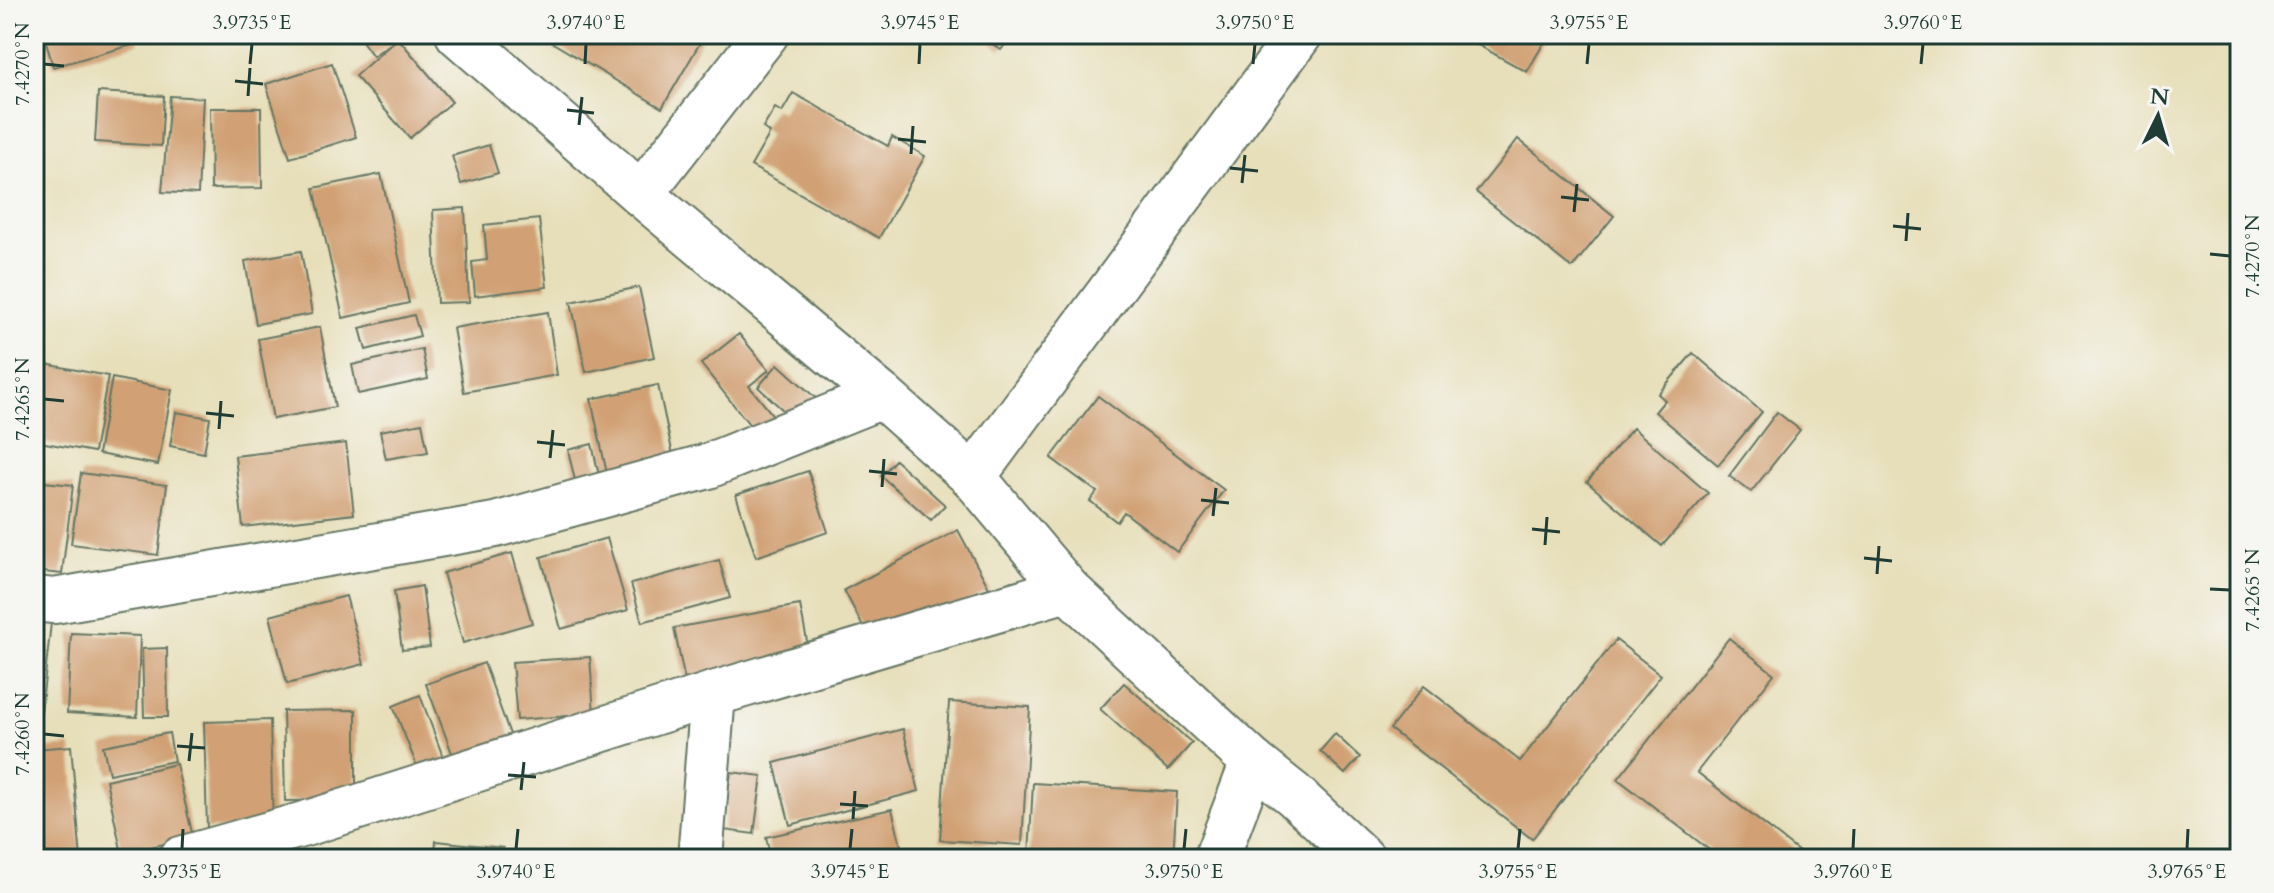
<svg xmlns="http://www.w3.org/2000/svg" width="2274" height="893" font-family="Cardo,serif">
<style>
.building{fill:#d1a175}
.lines{fill:none;stroke-linecap:round;stroke-linejoin:round}
.minor-casing{stroke:#657663;stroke-width:48}
.minor{stroke:#fff;stroke-width:44}
.ticks{fill:none;stroke:#1f3d34;stroke-width:3}
.neatline{fill:none;stroke:#1f3d34;stroke-width:3}
.ticks-label{font-size:20px;text-anchor:middle;fill:#1f3d34}
</style>
<rect width="100%" height="100%" fill="#f6f6f2"/>
<filter id="ink" filterUnits="userSpaceOnUse"><feTurbulence type="fractalNoise" baseFrequency=".0125" numOctaves="2"/><feDisplacementMap in="SourceGraphic" scale="16" xChannelSelector="R" yChannelSelector="G"/><feConvolveMatrix kernelMatrix="1 2 1 2 8 2 1 2 1" color-interpolation-filters="sRGB"/></filter>
<filter id="wash" filterUnits="userSpaceOnUse"><feTurbulence type="fractalNoise" baseFrequency=".006" numOctaves="4" result="noise"/><feDisplacementMap in="SourceGraphic" scale="32" xChannelSelector="R" yChannelSelector="G"/><feGaussianBlur stdDeviation="1.8" result="paint"/><feColorMatrix in="noise" values="0 0 0 0 0 0 0 0 0 0 0 0 0 0 0 0 0 1.4 0 .05"/><feComposite in="paint" operator="in"/></filter>
<g filter="url(#wash)">
<rect width="100%" height="100%" fill="#e7dfba"/>
<g id="blocks">
<!-- building -->
<g class="building">
<polygon points="44,34 136,34 139,43 53,67"/>
<polygon points="357,34 391,34 396,40 373,56"/>
<polygon points="538,34 700,34 704,36 662,108"/>
<polygon points="978,34 1013,34 1001,50"/>
<polygon points="1458,34 1549,34 1527,72"/>
<polygon points="398,38 452,102 410,138 355,76"/>
<polygon points="332,63 356,137 290,158 266,84"/>
<polygon points="98,92 164,96 161,146 95,142"/>
<polygon points="793,93 888,146 892,137 925,156 879,238 751,166 770,133 763,128 775,108 782,112"/>
<polygon points="170,96 203,98 198,194 162,192"/>
<polygon points="210,108 261,108 262,188 211,189"/>
<polygon points="1518,139 1614,216 1572,268 1476,192"/>
<polygon points="489,145 498,173 461,184 452,156"/>
<polygon points="34,164 43,165 36,233 34,233"/>
<polygon points="381,174 409,303 343,318 314,188"/>
<polygon points="465,208 469,302 437,303 433,210"/>
<polygon points="539,219 547,287 475,296 472,262 487,260 484,225"/>
<polygon points="301,251 312,314 256,324 245,261"/>
<polygon points="639,287 654,357 586,372 571,302"/>
<polygon points="548,312 557,375 464,392 453,328"/>
<polygon points="414,315 420,336 366,350 360,328"/>
<polygon points="320,327 335,407 273,419 258,339"/>
<polygon points="739,334 769,370 749,386 776,419 757,434 701,364"/>
<polygon points="422,349 428,379 358,394 352,365"/>
<polygon points="1693,353 1762,412 1718,465 1655,412 1665,400 1658,394"/>
<polygon points="35,362 108,376 94,452 34,441"/>
<polygon points="778,364 819,401 798,424 758,387"/>
<polygon points="112,378 172,390 158,465 98,454"/>
<polygon points="658,385 674,460 607,474 591,399"/>
<polygon points="1098,396 1224,490 1177,552 1124,512 1117,522 1090,501 1097,492 1051,458"/>
<polygon points="176,412 210,418 204,453 170,446"/>
<polygon points="1777,412 1800,430 1751,492 1729,476"/>
<polygon points="422,423 428,452 386,459 380,431"/>
<polygon points="1633,428 1708,493 1662,546 1587,482"/>
<polygon points="346,443 354,514 243,527 235,456"/>
<polygon points="592,444 600,480 576,485 568,450"/>
<polygon points="895,460 945,505 931,520 881,476"/>
<polygon points="808,471 828,532 756,557 736,495"/>
<polygon points="81,473 167,485 158,555 71,544"/>
<polygon points="34,481 73,485 62,574 34,571"/>
<polygon points="958,530 990,590 875,650 844,590"/>
<polygon points="607,538 628,610 561,629 541,557"/>
<polygon points="512,553 532,623 463,643 443,573"/>
<polygon points="719,560 730,598 642,622 631,584"/>
<polygon points="422,586 430,647 402,650 394,591"/>
<polygon points="346,596 364,664 287,684 270,616"/>
<polygon points="800,605 811,662 686,686 674,628"/>
<polygon points="34,621 51,623 41,712 34,711"/>
<polygon points="71,633 140,636 137,717 67,713"/>
<polygon points="1729,638 1774,674 1697,772 1808,859 1721,859 1618,779"/>
<polygon points="1616,640 1661,675 1532,839 1390,729 1424,686 1520,761"/>
<polygon points="167,648 168,717 144,717 142,649"/>
<polygon points="590,657 594,714 517,720 512,662"/>
<polygon points="484,663 512,740 455,761 426,684"/>
<polygon points="1124,683 1192,743 1168,770 1100,709"/>
<polygon points="420,695 446,765 420,774 393,706"/>
<polygon points="949,702 1030,707 1022,845 940,840"/>
<polygon points="356,710 356,800 285,801 283,711"/>
<polygon points="270,720 273,827 207,829 204,722"/>
<polygon points="903,729 919,791 790,825 774,763"/>
<polygon points="169,733 174,761 109,774 103,746"/>
<polygon points="1335,734 1360,757 1345,774 1320,751"/>
<polygon points="71,746 81,859 34,859 34,749"/>
<polygon points="176,764 193,837 122,854 106,780"/>
<polygon points="731,772 762,776 754,834 723,830"/>
<polygon points="1033,783 1177,792 1173,859 1085,859 1029,856"/>
<polygon points="892,809 904,859 771,859 766,837"/>
<polygon points="436,841 503,848 501,859 434,859"/>
</g>
</g>
</g>
<g filter="url(#ink)">
<use href="#blocks" fill-opacity="0" stroke="#657663" stroke-width="2"/>
<g class="lines">
<!-- minor casing -->
<g class="minor-casing">
<g id="minor">
<polyline points="458,34 641,194 882,396 973,477 1067,589 1253,762 1293,794 1363,859"/>
<polyline points="641,194 766,34"/>
<polyline points="973,477 1300,34"/>
<polyline points="34,599 54,601 495,525 708,466 882,396"/>
<polyline points="181,859 308,823 713,694 1067,589"/>
<polyline points="700,859 713,694"/>
<polyline points="1216,859 1253,762"/>
</g>
</g>
<!-- minor -->
<use href="#minor" class="minor"/>
</g>
</g>
<!-- ticks -->
<path class="ticks" d="M44,64L64,66M250,64L252,44M585,64L586,44M919,64L920,44M1253,64L1255,44M1587,64L1589,44M1921,64L1923,44M235,81L263,84M248,96L250,68M567,110L594,113M579,125L582,97M898,139L926,142M911,154L913,126M1230,168L1258,171M1242,183L1245,155M1561,197L1589,200M1574,212L1577,184M1893,226L1921,229M1906,241L1908,213M2210,254L2230,256M44,399L64,401M206,413L234,416M219,429L221,401M537,442L565,445M550,458L553,430M869,471L897,474M882,487L884,459M1201,500L1229,503M1213,516L1216,488M1532,529L1560,532M1545,545L1547,517M1864,558L1892,561M1877,574L1879,546M2210,589L2230,590M44,734L64,736M177,746L205,748M189,761L192,733M508,775L536,777M521,790L524,762M840,804L868,806M853,819L855,791M182,849L183,829M516,849L518,829M850,849L852,829M1184,849L1186,829M1518,849L1520,829M1853,849L1854,829M2187,849L2188,829"/>
<!-- margin -->
<rect width="2274" height="893" fill="none" stroke="#f6f6f2" stroke-width="88"/>
<!-- north arrow -->
<g transform="translate(2158 116) rotate(5)" stroke="#f6f6f2" stroke-width="6" paint-order="stroke">
<path d="M0-6L14 30L0 20L-14 30Z" fill="#1f3d34"/>
<text y="-12" font-size="22" font-weight="bold" text-anchor="middle" fill="#1f3d34">N</text>
</g>
<rect x="44" y="44" width="2186" height="805" class="neatline"/>
<g class="ticks-label">
<text x="252" y="29">3.9735°E</text>
<text x="586" y="29">3.9740°E</text>
<text x="920" y="29">3.9745°E</text>
<text x="1255" y="29">3.9750°E</text>
<text x="1589" y="29">3.9755°E</text>
<text x="1923" y="29">3.9760°E</text>
<text transform="translate(22 64) rotate(-90)" y="7">7.4270°N</text>
<text transform="translate(2252 256) rotate(-90)" y="7">7.4270°N</text>
<text transform="translate(22 399) rotate(-90)" y="7">7.4265°N</text>
<text transform="translate(2252 590) rotate(-90)" y="7">7.4265°N</text>
<text transform="translate(22 734) rotate(-90)" y="7">7.4260°N</text>
<text x="182" y="878">3.9735°E</text>
<text x="516" y="878">3.9740°E</text>
<text x="850" y="878">3.9745°E</text>
<text x="1184" y="878">3.9750°E</text>
<text x="1518" y="878">3.9755°E</text>
<text x="1853" y="878">3.9760°E</text>
<text x="2187" y="878">3.9765°E</text>
</g>
</svg>
